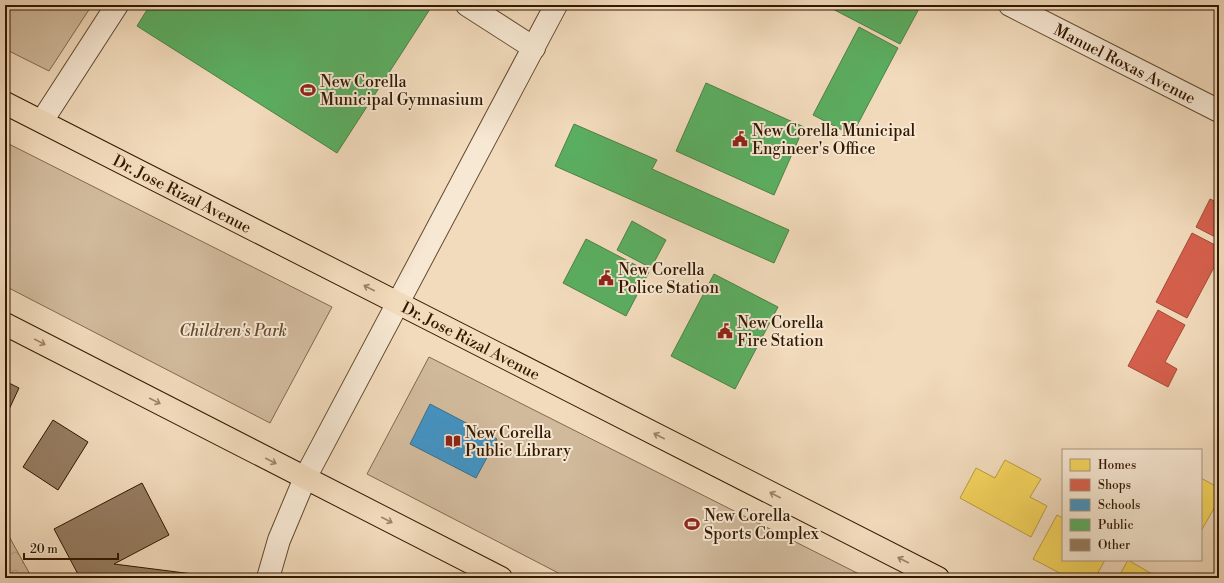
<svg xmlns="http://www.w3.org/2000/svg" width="1224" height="583" font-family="'Libre Bodoni',serif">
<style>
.green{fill:#d1ba9c;stroke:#82694e}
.forest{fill:url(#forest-crowns);stroke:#82694e}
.homes{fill:#f6d55c;stroke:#bb9c40}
.shops{fill:#d6604d;stroke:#a54a36}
.schools{fill:#4393c3;stroke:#3e6e88}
.public{fill:#5aae61;stroke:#4e8144}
.building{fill:#967d62;stroke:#321800}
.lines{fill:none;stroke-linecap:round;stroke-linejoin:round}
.minor-casing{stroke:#62492f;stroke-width:24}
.major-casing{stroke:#321800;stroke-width:24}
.minor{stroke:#f7e8d3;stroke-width:22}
.major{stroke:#f2dbbc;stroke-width:22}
.oneway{stroke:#9c8367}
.labels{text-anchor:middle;stroke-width:4;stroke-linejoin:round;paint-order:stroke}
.street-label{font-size:16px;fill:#321800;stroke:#f7e8d3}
.poi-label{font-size:16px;fill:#321800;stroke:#f7e8d3;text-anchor:start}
.park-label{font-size:16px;font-style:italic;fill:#62492f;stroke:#f7e8d3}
</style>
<defs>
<pattern id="forest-crowns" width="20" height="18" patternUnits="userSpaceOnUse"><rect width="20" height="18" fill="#d1ba9c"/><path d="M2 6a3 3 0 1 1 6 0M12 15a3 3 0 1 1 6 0" fill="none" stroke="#b49f85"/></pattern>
</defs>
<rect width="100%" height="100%" fill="#f2dbbc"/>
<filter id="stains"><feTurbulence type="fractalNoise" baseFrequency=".005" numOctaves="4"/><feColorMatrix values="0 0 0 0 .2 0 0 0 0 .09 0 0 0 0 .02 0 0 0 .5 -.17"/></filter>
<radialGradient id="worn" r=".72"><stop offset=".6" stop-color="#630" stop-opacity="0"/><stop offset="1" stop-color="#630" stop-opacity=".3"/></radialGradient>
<!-- green -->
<g class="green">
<polygon points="5,5 92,5 49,71 5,49"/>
<polygon points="5,142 332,307 270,423 5,286"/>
<polygon points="429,357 867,578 568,578 367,474"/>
</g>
<!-- forest -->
<polygon class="forest" points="5,529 32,578 5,578"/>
<!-- homes -->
<g class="homes">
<polygon points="1005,460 1041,479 1030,497 1047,506 1031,537 960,498 976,468 995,478"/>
<polygon points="1201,478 1219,488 1219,500 1201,531"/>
<polygon points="1057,515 1063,518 1063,560 1105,560 1095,578 1069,578 1033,559"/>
<polygon points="1128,560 1159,578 1118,578"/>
</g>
<!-- shops -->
<g class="shops">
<polygon points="1210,199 1219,203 1219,239 1196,227"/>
<polygon points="1192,233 1219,247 1219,258 1187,318 1156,302"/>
<polygon points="1158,310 1185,325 1165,362 1177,369 1168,387 1128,366"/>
</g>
<!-- schools -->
<polygon class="schools" points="430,404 497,439 476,478 410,444"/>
<!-- public -->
<g class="public">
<polygon points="150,5 430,5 432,6 337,153 137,26"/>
<polygon points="825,5 921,5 900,44"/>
<polygon points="859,27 898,48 852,135 813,115"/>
<polygon points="706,83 804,127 774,195 676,151"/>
<polygon points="574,124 657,160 652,169 789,230 774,263 555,166"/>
<polygon points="632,221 666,240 651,268 617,250"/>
<polygon points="586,239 649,272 626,316 563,283"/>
<polygon points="714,274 778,307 735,389 671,356"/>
</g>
<!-- building -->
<g class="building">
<polygon points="5,381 19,388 5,418"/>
<polygon points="53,420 88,442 58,490 23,467"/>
<polygon points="142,483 169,535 114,564 193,574 192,578 80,578 54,529"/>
</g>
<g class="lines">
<!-- minor casing -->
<g class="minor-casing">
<g id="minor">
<polyline points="467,5 534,48"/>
<path id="s1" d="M1010,5L1219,111"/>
<polyline points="42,121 117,5"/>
<polyline points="268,578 279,540 305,478 556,5"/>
</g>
</g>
<!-- major casing -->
<g class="major-casing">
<g id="major">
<path id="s2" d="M5,103L938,578"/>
<polyline points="5,324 501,578"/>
</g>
</g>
<!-- minor -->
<use href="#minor" class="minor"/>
<!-- major -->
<use href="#major" class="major"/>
</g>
<!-- one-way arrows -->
<defs><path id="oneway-shaft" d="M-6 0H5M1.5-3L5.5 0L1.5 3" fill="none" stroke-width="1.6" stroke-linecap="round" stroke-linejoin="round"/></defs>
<g class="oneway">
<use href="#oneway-shaft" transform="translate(369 288) rotate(-153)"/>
<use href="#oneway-shaft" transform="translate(40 342) rotate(27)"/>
<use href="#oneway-shaft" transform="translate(155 401) rotate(27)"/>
<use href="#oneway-shaft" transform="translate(659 436) rotate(-153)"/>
<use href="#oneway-shaft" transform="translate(271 461) rotate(27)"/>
<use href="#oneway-shaft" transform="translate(775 495) rotate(-153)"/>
<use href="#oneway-shaft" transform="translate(387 520) rotate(27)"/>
<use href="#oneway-shaft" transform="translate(903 560) rotate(-153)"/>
</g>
<!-- icons -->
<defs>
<g id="stadium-bare" transform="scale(1.2)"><path d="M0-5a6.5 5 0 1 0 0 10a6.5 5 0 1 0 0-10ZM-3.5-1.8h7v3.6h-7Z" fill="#8f2418" stroke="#f7e8d3" stroke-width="2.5" paint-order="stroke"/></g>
<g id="civic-bare" transform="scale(1.2)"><path d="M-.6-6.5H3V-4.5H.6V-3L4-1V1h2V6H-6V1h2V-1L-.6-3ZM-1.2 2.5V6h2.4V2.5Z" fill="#8f2418" stroke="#f7e8d3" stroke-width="2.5" paint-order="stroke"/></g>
<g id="library-bare" transform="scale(1.2)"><path d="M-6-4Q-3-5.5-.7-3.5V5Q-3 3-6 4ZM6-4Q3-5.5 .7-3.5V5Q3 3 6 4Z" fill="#8f2418" stroke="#f7e8d3" stroke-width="2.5" paint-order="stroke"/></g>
</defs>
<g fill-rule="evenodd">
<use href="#stadium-bare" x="308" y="90"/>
<use href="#civic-bare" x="740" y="139"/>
<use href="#civic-bare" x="606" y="278"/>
<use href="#civic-bare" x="725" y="331"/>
<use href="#library-bare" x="453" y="441"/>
<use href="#stadium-bare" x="692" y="524"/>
</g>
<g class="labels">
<!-- street labels -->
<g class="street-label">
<text dy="6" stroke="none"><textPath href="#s1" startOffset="129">Manuel Roxas Avenue</textPath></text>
<text dy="6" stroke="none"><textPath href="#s2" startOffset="199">Dr. Jose Rizal Avenue</textPath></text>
<text dy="6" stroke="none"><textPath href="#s2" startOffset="523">Dr. Jose Rizal Avenue</textPath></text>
</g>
<!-- poi labels -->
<g class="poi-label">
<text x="320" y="87">New Corella<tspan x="320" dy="18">Municipal Gymnasium</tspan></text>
<text x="752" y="136">New Corella Municipal<tspan x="752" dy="18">Engineer's Office</tspan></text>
<text x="618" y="275">New Corella<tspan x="618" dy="18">Police Station</tspan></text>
<text x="737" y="328">New Corella<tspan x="737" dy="18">Fire Station</tspan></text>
<text x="465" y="438">New Corella<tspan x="465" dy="18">Public Library</tspan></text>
<text x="704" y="521">New Corella<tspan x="704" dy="18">Sports Complex</tspan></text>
</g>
<!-- park labels -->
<g class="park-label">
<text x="233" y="336">Children's Park</text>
</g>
</g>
<!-- margin -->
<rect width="1224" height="583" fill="none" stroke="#f2dbbc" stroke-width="20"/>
<rect x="6" y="6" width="1212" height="571" fill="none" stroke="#321800" stroke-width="2"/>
<rect x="10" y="10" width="1204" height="563" fill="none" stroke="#321800"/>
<!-- legend -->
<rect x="1062" y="449" width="140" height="112" fill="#f7e8d3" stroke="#a8957f"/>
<rect x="1070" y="459" width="20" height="12" fill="#f6d55c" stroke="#a8957f"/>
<text x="1098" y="469" font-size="12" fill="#321800">Homes</text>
<rect x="1070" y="479" width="20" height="12" fill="#d6604d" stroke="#a8957f"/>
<text x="1098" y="489" font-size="12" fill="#321800">Shops</text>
<rect x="1070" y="499" width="20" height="12" fill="#4393c3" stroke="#a8957f"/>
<text x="1098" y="509" font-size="12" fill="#321800">Schools</text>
<rect x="1070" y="519" width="20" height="12" fill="#5aae61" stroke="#a8957f"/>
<text x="1098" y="529" font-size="12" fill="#321800">Public</text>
<rect x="1070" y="539" width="20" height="12" fill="#967d62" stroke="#a8957f"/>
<text x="1098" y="549" font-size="12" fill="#321800">Other</text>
<!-- scale -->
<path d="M24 553v6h94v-6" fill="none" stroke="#321800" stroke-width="2"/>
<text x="30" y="553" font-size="12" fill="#321800" stroke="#f7e8d3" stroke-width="3" paint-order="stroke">20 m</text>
<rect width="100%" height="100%" filter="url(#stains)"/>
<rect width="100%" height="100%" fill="url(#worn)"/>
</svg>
